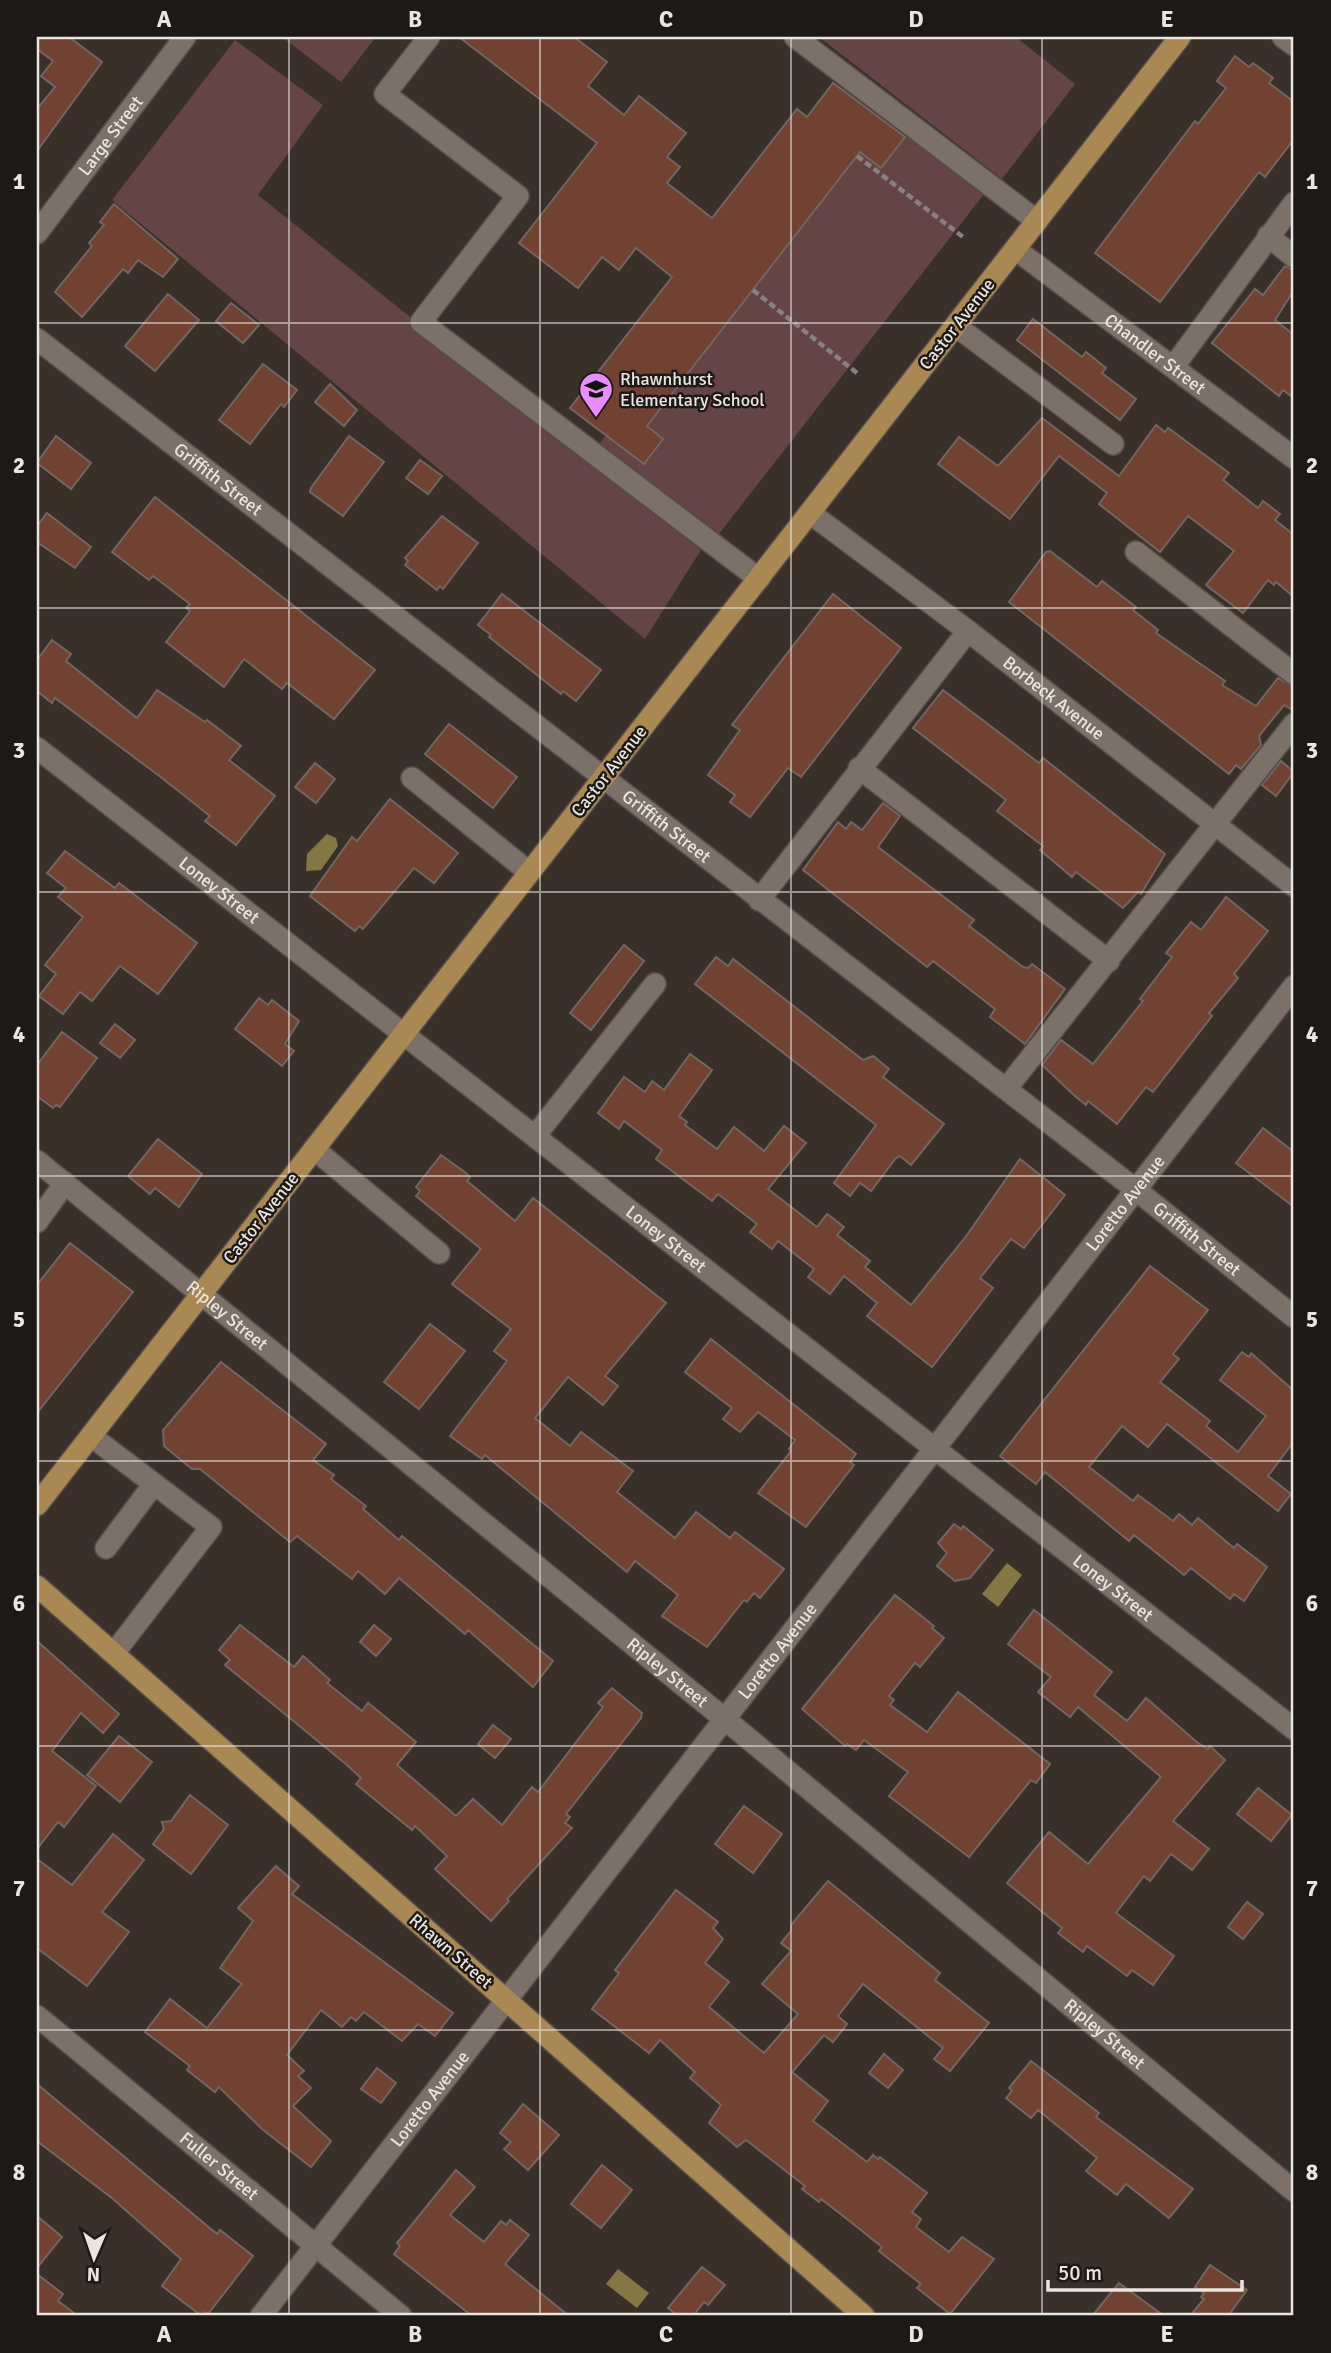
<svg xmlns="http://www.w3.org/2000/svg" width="1331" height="2353" font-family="Signika,sans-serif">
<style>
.green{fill:#644444}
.water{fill:#837845}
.building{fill:#714131;stroke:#736662;stroke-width:2}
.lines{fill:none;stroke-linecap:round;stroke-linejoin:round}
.minor-casing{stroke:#554d48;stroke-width:24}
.major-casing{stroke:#554d48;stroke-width:24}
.path{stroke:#89817b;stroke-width:4.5;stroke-dasharray:7 3.5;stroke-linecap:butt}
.minor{stroke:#7b7169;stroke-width:21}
.major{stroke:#aa8854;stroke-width:21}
.grid{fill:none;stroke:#ebe5e0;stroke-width:2;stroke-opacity:0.55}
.labels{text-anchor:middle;stroke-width:5;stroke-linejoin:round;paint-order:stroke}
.street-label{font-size:18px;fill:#ebe5e0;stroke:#1d1916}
.poi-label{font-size:18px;fill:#ebe5e0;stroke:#1d1916;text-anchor:start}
.neatline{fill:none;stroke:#ebe5e0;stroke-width:2.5}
.grid-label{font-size:23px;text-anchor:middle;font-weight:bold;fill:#ebe5e0}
</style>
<rect width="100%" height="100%" fill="#393029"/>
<!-- green -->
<g class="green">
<polygon points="282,37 376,37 341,82"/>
<polygon points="819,37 1016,37 1075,84 1002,179"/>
<polygon points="235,40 323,105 258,195 701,550 645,639 112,200"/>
<polygon points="908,133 988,189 715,539 596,448 606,435 644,464 663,439 647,426 860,152 881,168"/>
</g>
<!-- water -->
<g class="water">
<polygon points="327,834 336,838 338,846 321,870 306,871 307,854"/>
<polygon points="1007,1563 1022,1575 998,1607 982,1594"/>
<polygon points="618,2269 649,2293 637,2308 606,2284"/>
</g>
<!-- building -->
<g class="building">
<polygon points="37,37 69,37 102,62 37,151 37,109 55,87 41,76 53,61 37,49"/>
<polygon points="459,37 574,37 607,62 588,86 624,115 639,96 686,133 667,157 680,167 667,183 712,218 797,109 807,117 833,83 905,137 881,168 860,152 647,426 663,439 644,464 570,408 672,277 636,248 619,270 602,257 578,288 519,243 597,143"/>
<polygon points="1235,56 1249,67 1253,63 1273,78 1269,83 1294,102 1294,139 1265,177 1259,172 1160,302 1095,253 1195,121 1198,124 1226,88 1217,81"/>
<polygon points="114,204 178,259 163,277 138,260 128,273 123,269 82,317 55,292 92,246 89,243 104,225 100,222"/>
<polygon points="1285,266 1294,270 1294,290 1275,320 1294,335 1294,398 1283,390 1279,396 1212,343 1255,289 1263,295"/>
<polygon points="168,294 199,320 155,371 125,346"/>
<polygon points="231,303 259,325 243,343 216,321"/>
<polygon points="1033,319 1082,357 1086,352 1106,368 1102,373 1136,399 1120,420 1017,340"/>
<polygon points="263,364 297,390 284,407 281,404 250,444 219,420"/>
<polygon points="330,384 357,410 344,426 315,402"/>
<polygon points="1042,418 1119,476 1156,425 1165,432 1168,428 1229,473 1223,480 1258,508 1263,501 1280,514 1275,520 1294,535 1294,597 1276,582 1274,585 1268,580 1243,613 1206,585 1234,551 1188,516 1160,552 1099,504 1107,493 1059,456 1010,519 938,464 959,437 998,466"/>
<polygon points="56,436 91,463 71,489 37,463"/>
<polygon points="349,436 384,462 343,516 310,492 311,488"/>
<polygon points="420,460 442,476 428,494 406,478"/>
<polygon points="155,497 375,670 334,719 287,683 282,689 244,659 224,687 166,642 190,611 186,608 190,604 153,576 149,580 112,552"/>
<polygon points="47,513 91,547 75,568 37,542 37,526"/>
<polygon points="442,516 478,543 443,589 440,586 437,590 405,565 408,561 405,558"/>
<polygon points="1050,551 1097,587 1102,581 1136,607 1133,610 1158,630 1156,633 1225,681 1222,685 1256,706 1278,678 1294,687 1294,711 1284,705 1259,736 1261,745 1241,769 1236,765 1229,774 1009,602 1046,552"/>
<polygon points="502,594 601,670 576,701 563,691 561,694 489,637 491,635 478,625"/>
<polygon points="833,594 901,648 801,777 788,768 750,817 730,802 735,795 708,775 740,730 732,725"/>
<polygon points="52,640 71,654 66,661 137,718 157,690 205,722 207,720 241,746 229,760 275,796 236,845 205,821 210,816 162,778 55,698 52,703 37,691 37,660"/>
<polygon points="943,690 1039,763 1043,758 1165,854 1141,894 1138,892 1123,908 1076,872 1072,877 1040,850 1043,846 997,811 1006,800 913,728"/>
<polygon points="449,724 517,777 493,808 425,754"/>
<polygon points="1281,761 1294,772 1276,796 1262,785"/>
<polygon points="315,763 335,779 316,803 295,787"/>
<polygon points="390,799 458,853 434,883 414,868 363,929 359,926 355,931 310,896 352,837 357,841"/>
<polygon points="883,803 900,816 878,847 974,920 969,926 1023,967 1028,968 1032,964 1065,989 1025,1044 990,1017 995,1009 933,961 927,967 803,870 838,822 846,829 851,822 862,830"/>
<polygon points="65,851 115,888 119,883 197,943 158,994 120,966 92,1001 80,992 63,1014 39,996 56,974 45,965 83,917 58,897 66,888 47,873"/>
<polygon points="1226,897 1268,931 1234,974 1238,978 1209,1013 1212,1016 1153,1092 1146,1087 1117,1124 1088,1101 1086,1105 1076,1097 1042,1065 1061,1040 1093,1064 1143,1001 1140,999 1172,957 1166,953 1191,922 1201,930"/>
<polygon points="624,945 644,961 591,1030 570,1013"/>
<polygon points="716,957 728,966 733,959 863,1060 873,1056 889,1069 883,1077 944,1124 911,1165 900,1156 896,1158 871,1191 860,1183 850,1196 834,1183 876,1125 695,984"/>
<polygon points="259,998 268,1005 272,1000 299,1021 285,1044 294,1051 282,1066 235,1029"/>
<polygon points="115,1024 135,1040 120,1058 100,1043"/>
<polygon points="62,1032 97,1058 60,1107 56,1105 53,1108 37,1096 37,1065"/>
<polygon points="690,1054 712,1070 679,1116 687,1122 685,1125 717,1149 734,1127 764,1151 784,1126 806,1143 768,1189 817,1227 827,1214 844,1227 837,1235 870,1261 865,1267 911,1305 967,1235 1020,1159 1065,1195 1024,1248 1011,1239 980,1278 993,1288 932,1367 867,1316 877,1303 844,1276 830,1294 808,1277 814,1269 778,1241 772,1249 750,1232 757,1224 718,1194 712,1201 656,1159 662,1150 624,1121 619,1129 598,1113 624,1077 645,1092 652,1081 664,1090"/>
<polygon points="1263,1128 1294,1152 1294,1207 1236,1163"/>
<polygon points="158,1139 202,1174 179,1207 155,1188 150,1194 128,1176"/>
<polygon points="441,1155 466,1173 470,1177 467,1181 515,1221 533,1198 666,1303 605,1376 618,1386 603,1405 568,1377 535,1418 570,1446 581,1432 633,1471 617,1492 675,1538 696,1512 730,1538 735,1532 784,1569 760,1598 754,1593 747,1602 744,1600 707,1647 662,1616 678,1595 635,1561 627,1572 485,1455 482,1459 450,1436 507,1361 494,1351 511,1329 452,1284 481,1249 416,1196 420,1191 416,1187"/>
<polygon points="70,1243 133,1292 37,1413 37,1285"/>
<polygon points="1150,1266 1208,1310 1173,1354 1179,1359 1160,1382 1210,1421 1206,1426 1238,1452 1266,1416 1220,1380 1242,1352 1249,1357 1251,1353 1294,1391 1294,1441 1268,1476 1291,1494 1278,1511 1167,1424 1148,1447 1122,1426 1089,1467 1133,1501 1138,1495 1173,1521 1179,1514 1192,1525 1198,1518 1234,1548 1237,1544 1267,1567 1244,1601 1234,1594 1230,1599 1191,1568 1184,1575 1134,1535 1129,1541 1045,1472 1036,1484 1000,1456"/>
<polygon points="430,1324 465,1351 419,1409 384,1382"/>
<polygon points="711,1339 856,1454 850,1462 854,1465 806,1527 758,1493 791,1451 789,1449 795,1440 758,1412 740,1432 723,1419 732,1408 685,1372"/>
<polygon points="221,1362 326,1444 313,1460 334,1475 331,1479 366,1506 363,1509 399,1540 402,1536 553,1661 533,1687 468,1630 465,1634 399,1578 385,1594 358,1571 352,1579 297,1536 290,1542 200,1469 192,1469 164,1446 163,1430"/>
<polygon points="954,1524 961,1529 963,1526 993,1550 970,1578 955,1581 937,1566 947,1553 938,1543"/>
<polygon points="895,1595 934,1626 932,1628 944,1638 920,1667 915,1663 889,1696 894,1700 890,1705 927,1732 958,1692 1050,1764 1036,1783 1031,1780 969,1857 889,1796 908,1772 864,1740 856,1750 847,1744 845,1746 802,1709"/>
<polygon points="1034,1610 1112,1672 1094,1695 1127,1721 1146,1698 1198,1743 1208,1749 1210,1746 1225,1760 1173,1821 1209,1849 1192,1870 1171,1854 1150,1881 1144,1876 1116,1913 1174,1956 1153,1985 1132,1970 1127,1976 1087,1946 1083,1952 1058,1933 1062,1928 1007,1883 1049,1832 1088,1864 1161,1777 1078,1707 1070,1717 1038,1692 1051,1677 1008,1644"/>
<polygon points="240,1625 294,1667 303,1656 330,1680 327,1683 362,1711 368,1703 416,1742 397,1765 456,1816 473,1799 502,1825 532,1787 538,1792 603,1707 598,1703 612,1688 642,1713 641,1718 566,1814 570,1817 565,1823 572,1828 507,1899 509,1901 491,1921 435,1869 447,1856 415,1826 412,1830 356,1784 361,1778 347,1765 225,1665 230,1660 219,1650"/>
<polygon points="374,1625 391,1639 376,1656 360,1642"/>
<polygon points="37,1641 119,1714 103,1733 81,1713 52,1751 96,1786 64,1827 58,1822 37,1849"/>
<polygon points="493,1725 511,1739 495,1758 478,1744"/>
<polygon points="119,1736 152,1762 120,1802 87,1775"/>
<polygon points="1258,1788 1292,1815 1271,1841 1237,1814"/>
<polygon points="190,1795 228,1825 191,1874 153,1844 164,1829 162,1822 171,1821"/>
<polygon points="744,1806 782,1834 753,1873 715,1844"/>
<polygon points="113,1834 144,1860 102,1912 129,1932 87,1986 37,1948 37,1859 72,1885"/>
<polygon points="276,1866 299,1886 292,1894 453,2013 435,2036 418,2024 402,2041 364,2012 356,2021 351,2017 342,2027 321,2010 287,2055 304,2071 298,2076 311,2088 293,2106 331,2141 311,2167 262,2129 219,2087 215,2092 187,2070 190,2066 145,2032 170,1999 207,2028 240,1986 242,1984 220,1968 253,1921 238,1908"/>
<polygon points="828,1881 940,1973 935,1980 989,2023 950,2071 934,2059 943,2048 863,1984 838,2016 847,2024 833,2042 824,2035 792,2072 828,2101 813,2121 867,2162 873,2155 878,2159 880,2157 927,2193 912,2212 921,2219 916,2227 949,2252 962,2237 994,2259 950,2314 917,2288 921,2284 879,2251 882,2247 847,2219 821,2199 819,2202 802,2189 805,2186 746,2140 737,2147 709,2123 721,2105 690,2078 695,2072 660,2040 649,2053 592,2009 619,1973 615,1970 676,1890 718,1922 713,1928 723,1939 705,1963 729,1982 709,2007 764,2053 798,2014 762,1984 791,1951 781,1943 791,1931 791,1925"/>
<polygon points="1247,1902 1263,1914 1243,1939 1228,1927"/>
<polygon points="884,2054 903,2070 888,2088 869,2073"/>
<polygon points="1031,2061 1099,2113 1096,2117 1193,2189 1169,2218 1126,2184 1117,2195 1086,2171 1097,2158 1038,2110 1031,2118 1006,2098 1012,2091 1009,2088"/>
<polygon points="377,2068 396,2083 381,2103 361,2089"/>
<polygon points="37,2084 217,2234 220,2230 253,2256 208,2314 205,2312 202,2316 162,2286 181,2259 113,2199 37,2141"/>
<polygon points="523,2104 559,2135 528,2170 504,2149 511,2142 500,2133"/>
<polygon points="602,2165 632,2190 601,2228 571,2204"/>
<polygon points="456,2170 475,2187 450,2215 484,2242 501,2221 506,2225 510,2220 529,2235 505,2264 569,2316 472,2316 394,2254 400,2246 397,2243"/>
<polygon points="37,2216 62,2237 37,2268"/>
<polygon points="1210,2265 1247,2290 1228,2316 1190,2316 1204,2299 1201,2297 1204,2293 1195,2287"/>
<polygon points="702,2267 725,2285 708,2305 704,2302 693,2316 679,2316 668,2308"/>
<polygon points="37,2274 63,2294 58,2301 78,2316 37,2316"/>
<polygon points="1119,2283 1164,2316 1092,2316"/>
</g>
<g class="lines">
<!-- minor casing -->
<g class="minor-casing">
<g id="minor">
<polyline points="429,37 385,94 518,196 421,322 759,579"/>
<polyline points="795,37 1037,221"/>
<polyline points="1283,37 1294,45"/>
<path id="s1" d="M37,233L185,37"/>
<polyline points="1268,236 1294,257"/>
<path id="s2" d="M1015,249L1294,458"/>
<polyline points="956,326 1113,444"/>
<path id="s3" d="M37,339L1135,1189L1294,1317"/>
<polyline points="1174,366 1294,203"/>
<path id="s4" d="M810,513L968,631L1294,886"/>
<polyline points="1136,552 1294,674"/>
<path id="s5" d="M37,748L1294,1729"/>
<polyline points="859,768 1109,961"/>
<polyline points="412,778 529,872"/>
<polyline points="759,900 968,631"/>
<polyline points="1006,1089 1294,724"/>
<polyline points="535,1136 655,984"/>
<polyline points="314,1149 439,1253"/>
<path id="s6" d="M37,1161L726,1720L1294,2191"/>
<polyline points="37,1222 65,1183"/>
<polyline points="91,1436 211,1527 114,1653"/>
<polyline points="106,1548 154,1484"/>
<path id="s7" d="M37,2016L401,2316"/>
<path id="s8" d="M261,2316L1294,986"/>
</g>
</g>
<!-- major casing -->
<g class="major-casing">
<g id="major">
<polyline points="37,1505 1180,37"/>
<polyline points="37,1586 864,2316"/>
</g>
</g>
<!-- path -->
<g class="path">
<polyline points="857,156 963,237"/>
<polyline points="753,290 857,373"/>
</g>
<!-- minor -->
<use href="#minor" class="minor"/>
<!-- major -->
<use href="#major" class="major"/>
</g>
<!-- grid -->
<path class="grid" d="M289,37V2316M540,37V2316M791,37V2316M1042,37V2316M37,323H1294M37,608H1294M37,892H1294M37,1176H1294M37,1461H1294M37,1746H1294M37,2030H1294"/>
<!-- icons -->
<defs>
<g id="school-pin" transform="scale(1.75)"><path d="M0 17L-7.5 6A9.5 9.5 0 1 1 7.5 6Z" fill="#ea8dfc" stroke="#1d1916"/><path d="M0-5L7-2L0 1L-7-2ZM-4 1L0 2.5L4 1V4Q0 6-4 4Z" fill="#111"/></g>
</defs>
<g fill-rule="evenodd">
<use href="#school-pin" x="596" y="389"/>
</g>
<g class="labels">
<!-- street labels -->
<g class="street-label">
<text dy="6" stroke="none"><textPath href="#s1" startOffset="122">Large Street</textPath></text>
<text transform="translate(957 324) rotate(-52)" y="6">Castor Avenue</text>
<text dy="6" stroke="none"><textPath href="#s2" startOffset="175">Chandler Street</textPath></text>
<text dy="6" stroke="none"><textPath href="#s3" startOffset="229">Griffith Street</textPath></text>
<text dy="6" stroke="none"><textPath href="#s4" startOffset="306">Borbeck Avenue</textPath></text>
<text transform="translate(609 771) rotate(-52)" y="6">Castor Avenue</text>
<text dy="6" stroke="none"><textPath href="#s3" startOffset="796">Griffith Street</textPath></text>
<text dy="6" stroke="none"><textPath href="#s5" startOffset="231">Loney Street</textPath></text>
<text dy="6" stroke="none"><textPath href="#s8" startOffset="1409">Loretto Avenue</textPath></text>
<text transform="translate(261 1218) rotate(-52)" y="6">Castor Avenue</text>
<text dy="6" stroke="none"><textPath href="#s5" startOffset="798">Loney Street</textPath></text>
<text dy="6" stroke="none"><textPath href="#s3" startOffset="1468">Griffith Street</textPath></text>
<text dy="6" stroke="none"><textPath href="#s6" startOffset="245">Ripley Street</textPath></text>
<text dy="6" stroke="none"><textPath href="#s5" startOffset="1365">Loney Street</textPath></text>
<text dy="6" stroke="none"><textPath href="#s8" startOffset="842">Loretto Avenue</textPath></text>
<text dy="6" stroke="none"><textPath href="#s6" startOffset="812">Ripley Street</textPath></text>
<text transform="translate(451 1951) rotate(41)" y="6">Rhawn Street</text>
<text dy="6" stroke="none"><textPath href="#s6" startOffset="1379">Ripley Street</textPath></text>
<text dy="6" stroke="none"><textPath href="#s8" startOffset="275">Loretto Avenue</textPath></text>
<text dy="6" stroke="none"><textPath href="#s7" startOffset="236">Fuller Street</textPath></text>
</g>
<!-- poi labels -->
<g class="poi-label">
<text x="620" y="385">Rhawnhurst<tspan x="620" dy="21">Elementary School</tspan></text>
</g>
</g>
<!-- border -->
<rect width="1331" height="2353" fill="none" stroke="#1d1916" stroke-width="77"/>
<!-- north arrow -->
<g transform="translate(94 2258) rotate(182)" stroke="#1d1916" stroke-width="5" paint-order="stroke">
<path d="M0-5L12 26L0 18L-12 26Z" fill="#ebe5e0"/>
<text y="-10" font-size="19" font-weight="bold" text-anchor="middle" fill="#ebe5e0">N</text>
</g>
<!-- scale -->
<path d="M1048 2280v10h194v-10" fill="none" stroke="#ebe5e0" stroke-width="3.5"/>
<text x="1058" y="2280" font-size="21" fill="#ebe5e0" stroke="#1d1916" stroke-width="5" paint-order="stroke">50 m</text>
<rect x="38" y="38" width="1254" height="2276" class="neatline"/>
<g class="grid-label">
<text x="164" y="27">A</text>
<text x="415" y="27">B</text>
<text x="666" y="27">C</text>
<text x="916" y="27">D</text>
<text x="1167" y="27">E</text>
<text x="19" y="189">1</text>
<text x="1312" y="189">1</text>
<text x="19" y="473">2</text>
<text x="1312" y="473">2</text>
<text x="19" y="758">3</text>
<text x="1312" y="758">3</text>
<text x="19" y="1042">4</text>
<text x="1312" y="1042">4</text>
<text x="19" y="1327">5</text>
<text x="1312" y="1327">5</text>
<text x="19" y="1611">6</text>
<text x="1312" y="1611">6</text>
<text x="19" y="1896">7</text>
<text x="1312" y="1896">7</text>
<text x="19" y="2180">8</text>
<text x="1312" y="2180">8</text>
<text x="164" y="2342">A</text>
<text x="415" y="2342">B</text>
<text x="666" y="2342">C</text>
<text x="916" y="2342">D</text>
<text x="1167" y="2342">E</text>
</g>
</svg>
